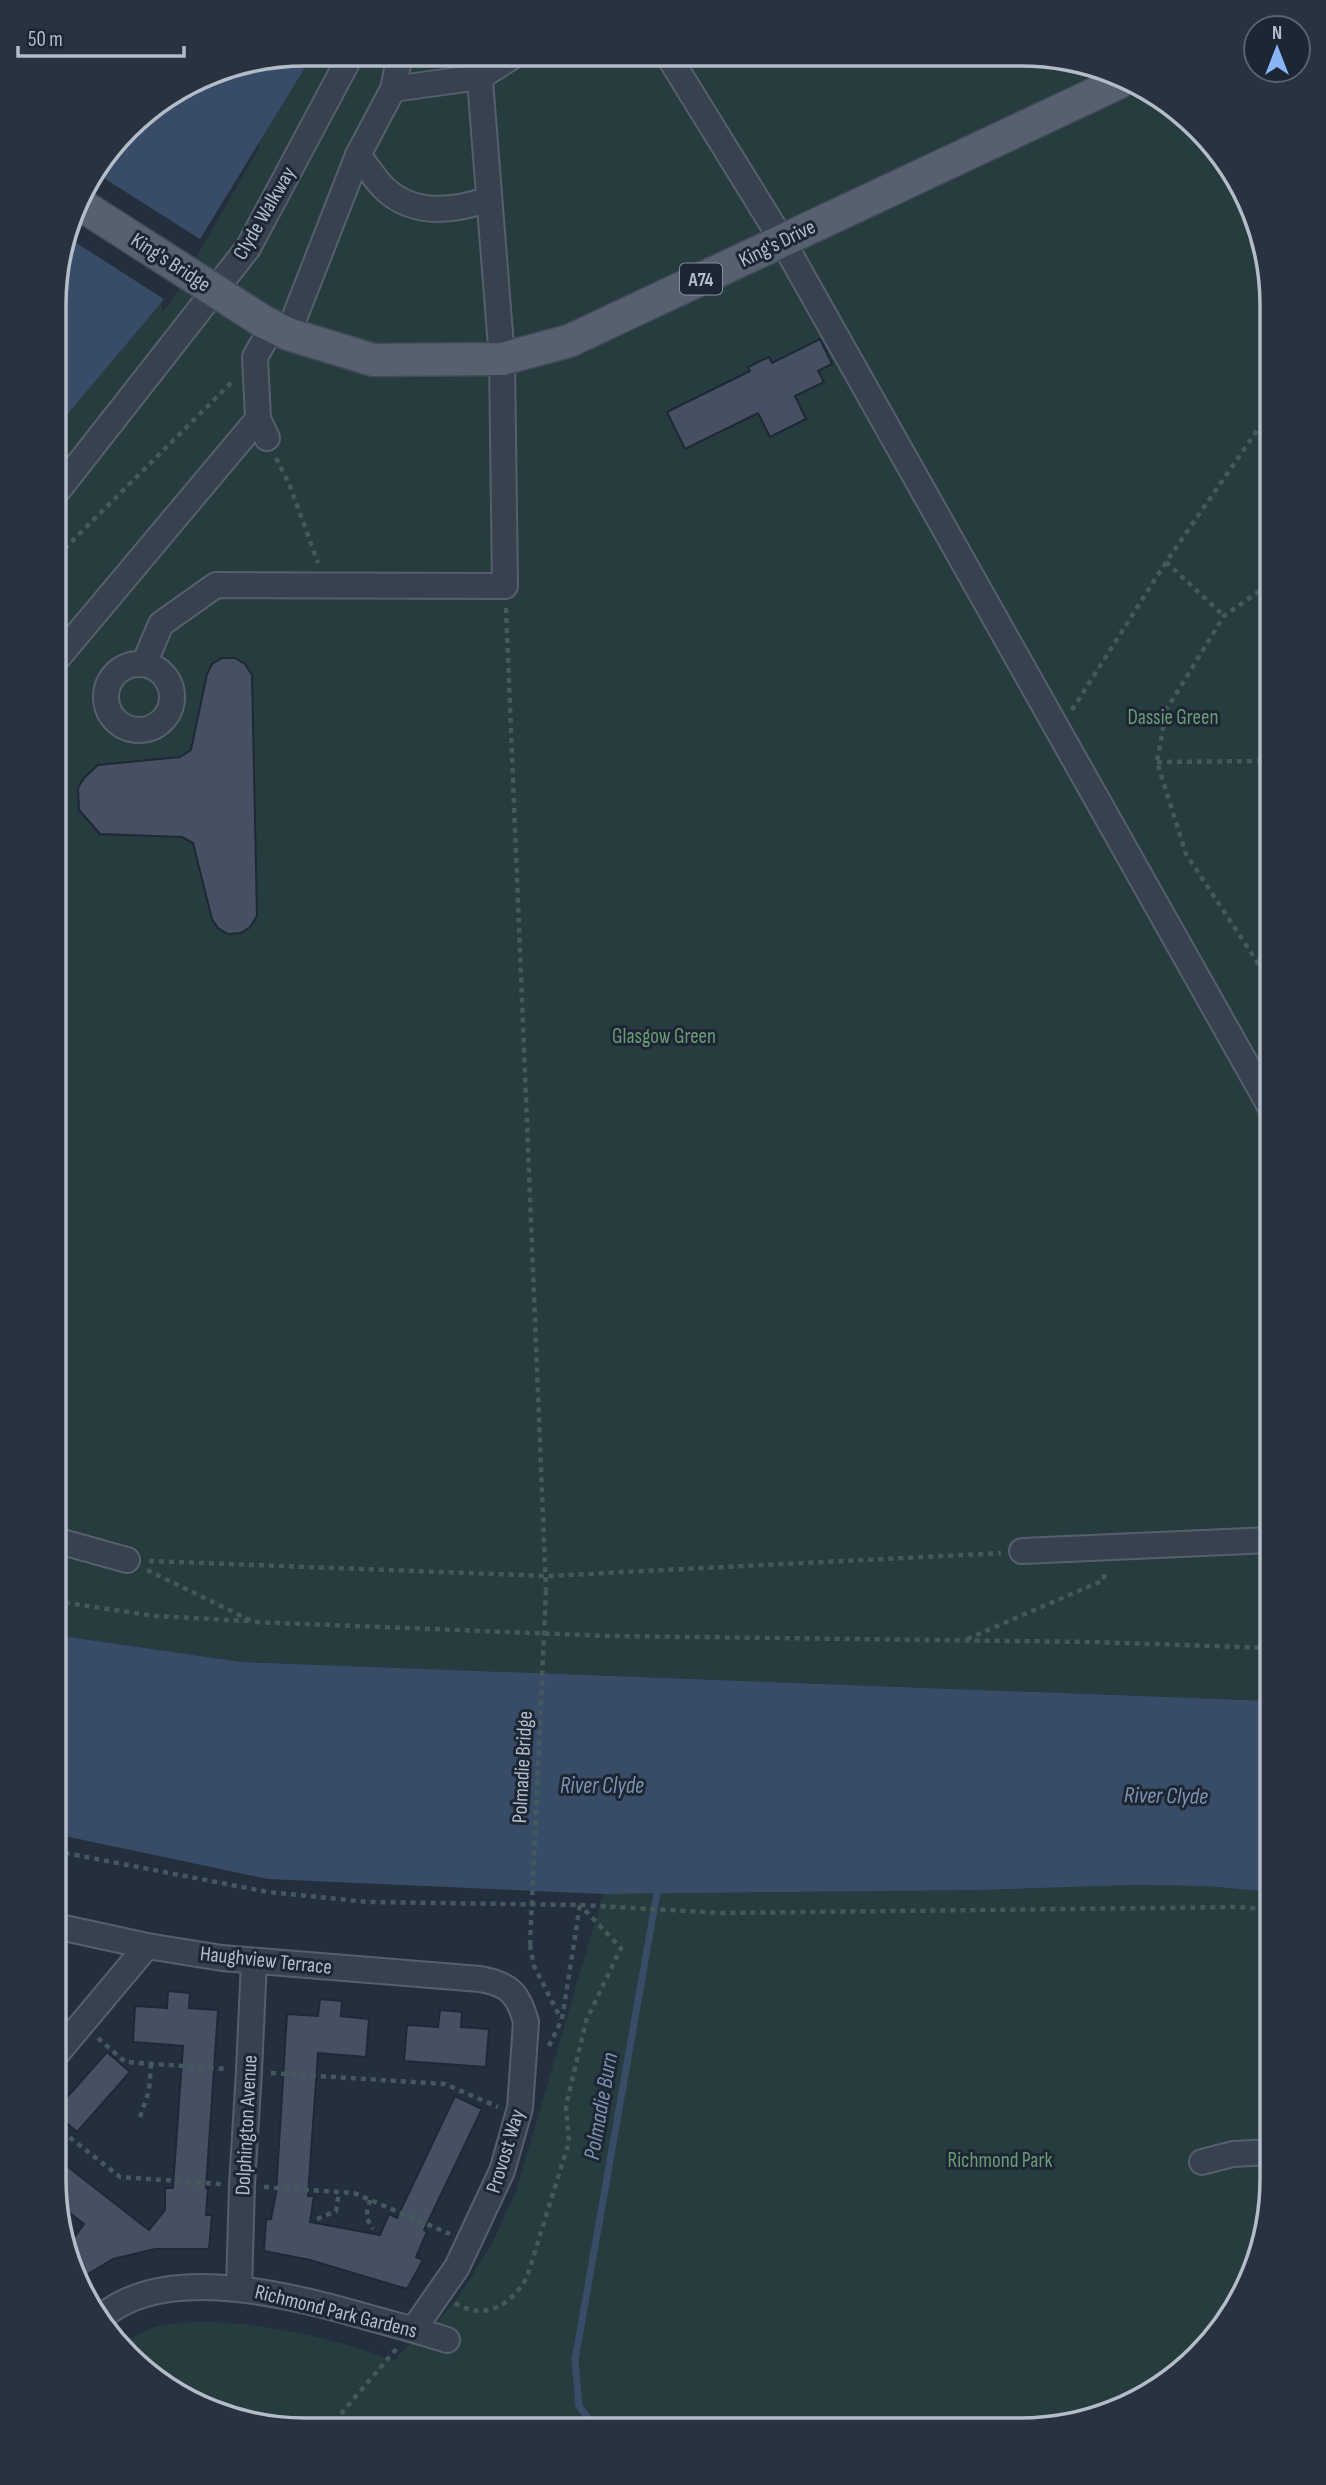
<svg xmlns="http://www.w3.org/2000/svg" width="1326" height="2485" font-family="'Sofia Sans Condensed',sans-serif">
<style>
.green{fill:#263c3f}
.water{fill:#394c67}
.pier{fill:#242f3e}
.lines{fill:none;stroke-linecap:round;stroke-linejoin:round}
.stream{stroke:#394c67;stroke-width:7}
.building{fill:#455162;stroke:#1f2835;stroke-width:2}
.minor-casing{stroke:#565f6c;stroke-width:28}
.major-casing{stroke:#414a57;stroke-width:35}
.path{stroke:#44595c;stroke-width:4.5;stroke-dasharray:5 5;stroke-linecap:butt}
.minor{stroke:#38414e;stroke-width:24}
.major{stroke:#56606e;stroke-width:32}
.major-bridge-casing{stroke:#414a57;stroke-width:35;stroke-linecap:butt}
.path-bridge{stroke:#44595c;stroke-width:4.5;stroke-dasharray:5 5;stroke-linecap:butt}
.major-bridge{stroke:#56606e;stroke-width:32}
.labels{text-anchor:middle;stroke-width:6;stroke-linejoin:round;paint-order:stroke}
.shield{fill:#1d2633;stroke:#878f9c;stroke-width:2}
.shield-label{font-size:19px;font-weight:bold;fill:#b4bcc9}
.street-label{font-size:21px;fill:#b4bcc9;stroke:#1d2633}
.park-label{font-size:21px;fill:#6b9a76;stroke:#1d2633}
.water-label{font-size:23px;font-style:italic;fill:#7c92b1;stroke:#1d2633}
.rim{fill:none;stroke:#b4bcc9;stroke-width:3.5}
</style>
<rect width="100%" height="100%" fill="#242f3e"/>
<!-- green -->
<g class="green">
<polygon points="312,54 1069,59 1186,116 1259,225 1272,305 1271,1701 241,1662 55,1635 56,428 161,303 162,312 169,305 259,148 259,132"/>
<path d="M1132,1885L1206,1886L1271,1892V2197L1253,2276L1220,2333L1161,2388L1101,2418L1021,2431L272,2429L195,2405L140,2369L124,2344C132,2338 141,2332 152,2328C211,2309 337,2337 394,2361L413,2340L432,2329L461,2293L490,2247L516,2192L603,1894L978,1890Z"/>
</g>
<!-- water -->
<g class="water">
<polygon points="305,54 312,54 312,56 161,303 56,428 56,273 80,194 139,117 209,73"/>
<polygon points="55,1635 241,1662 1271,1701 1271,1892 1206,1886 1132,1885 978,1890 603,1894 268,1879 55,1834"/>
</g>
<!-- pier -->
<polygon class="pier" points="96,173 203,241 167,301 67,237 80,194"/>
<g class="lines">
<!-- stream -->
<polyline class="stream" points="597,2430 579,2406 575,2360 658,1887"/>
</g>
<!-- building -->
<g class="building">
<polygon points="820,339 832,364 818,371 824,382 795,396 806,419 770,437 758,413 685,449 667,412 750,371 748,367 769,357 772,363"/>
<polygon points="222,658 235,658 245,664 252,675 257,916 250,927 241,933 228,934 218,928 212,919 193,843 182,837 100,834 79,810 78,788 84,778 98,765 180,757 191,750 207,674 212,664"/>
<polygon points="168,1991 190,1993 189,2008 218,2010 206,2188 208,2188 206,2215 212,2215 209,2249 155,2249 113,2259 83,2277 75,2271 67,2260 66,2249 84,2224 58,2204 54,2180 54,2156 149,2230 165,2210 165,2188 173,2188 183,2046 133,2042 135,2006 167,2008"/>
<polygon points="320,1999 342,2001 341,2016 369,2019 366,2057 318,2053 308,2196 314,2196 310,2222 380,2235 389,2214 397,2218 455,2096 482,2109 424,2230 427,2232 416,2257 423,2260 407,2289 310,2260 264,2251 266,2220 271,2219 276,2193 287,2014 318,2016"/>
<polygon points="440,2010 462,2012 461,2027 489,2029 486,2067 404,2061 407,2025 438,2027"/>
<polygon points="107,2052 130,2072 77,2132 54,2112"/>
</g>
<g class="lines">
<!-- minor casing -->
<g class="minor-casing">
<g id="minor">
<polyline points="669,57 782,240 1272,1110"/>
<polyline points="393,89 480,77 513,56"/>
<path d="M358,155C367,166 375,180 386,190C415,216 455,211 489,199"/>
<polyline points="288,334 358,155 393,89 400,55"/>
<polyline points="267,438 258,419 255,357 272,327"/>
<polyline points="56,493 248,248 351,55"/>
<polyline points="56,660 258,419"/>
<polyline points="144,664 161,624 216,585 505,586 502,359 478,55"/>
<circle cx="139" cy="697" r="33"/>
<polyline points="55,1540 127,1560"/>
<polyline points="1022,1551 1271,1540"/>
<path d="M55,1926L147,1946L222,1958L480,1979C509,1984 518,1993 526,2022L520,2108L502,2171L457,2267L414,2329"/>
<polyline points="54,2057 147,1946"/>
<polyline points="1202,2162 1233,2154 1271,2152"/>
<polyline points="239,2289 242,2185 249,2071 254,1961"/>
<path d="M104,2315C171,2261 300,2298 374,2319C399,2326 423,2332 447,2340"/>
</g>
</g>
<!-- major casing -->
<g class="major-casing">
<polyline id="major" points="264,322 288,334 373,360 502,359 569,341 1118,83"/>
</g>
<!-- path -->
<g class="path">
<polyline points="276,458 290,486 318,563"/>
<polyline points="56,554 63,550 233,381"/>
<polyline points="1166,562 1224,616"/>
<polyline points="506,608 546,1590"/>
<polyline points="1072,710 1166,562 1272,409"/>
<polyline points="1157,762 1262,761"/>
<path d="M1272,782C1256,762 1261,751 1272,730"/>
<polyline points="1272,991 1258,963 1186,854 1157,762 1166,710 1224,616 1272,582"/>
<polyline points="149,1561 547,1576 1001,1553"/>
<polyline points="147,1570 254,1622 609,1636 1093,1642 1271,1648"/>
<polyline points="55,1601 155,1616 249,1621"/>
<polyline points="967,1639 1104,1580 1104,1570"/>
<polyline points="55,1851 268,1892 367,1902 580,1905 723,1913 1240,1907 1271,1910"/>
<polyline points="530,1945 534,1966 561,2019"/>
<polyline points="98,2038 125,2062 227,2069"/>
<polyline points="549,2046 562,2019 580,1905"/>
<polyline points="271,2073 445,2084 498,2107"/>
<polyline points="140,2117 149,2091 151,2064"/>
<polyline points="54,2125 120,2177 221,2184"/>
<polyline points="264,2187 354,2193 450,2234"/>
<polyline points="370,2200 366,2217 373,2229"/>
<polyline points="317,2219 336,2211 339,2192"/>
<path d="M455,2303C485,2322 512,2304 527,2277L569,2142L566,2106L586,2021L621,1948L580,1905"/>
<polyline points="139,2368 148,2374"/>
<polyline points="328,2429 397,2348"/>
</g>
<!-- minor -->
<use href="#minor" class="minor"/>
<!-- major -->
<use href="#major" class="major"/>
<!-- major-bridge casing -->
<g class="major-bridge-casing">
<polyline id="major-bridge" points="78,203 264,322"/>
</g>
<!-- path-bridge -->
<polyline class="path-bridge" points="530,1945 546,1590"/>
<!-- major-bridge -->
<use href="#major-bridge" class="major-bridge"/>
</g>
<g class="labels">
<!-- shield labels -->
<rect class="shield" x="680" y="263.5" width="42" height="31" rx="5"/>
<g class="shield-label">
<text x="701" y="286">A74</text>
</g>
<!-- street labels -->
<g class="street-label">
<text transform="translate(264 213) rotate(-60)" y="7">Clyde Walkway</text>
<text transform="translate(777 243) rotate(-26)" y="7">King's Drive</text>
<text transform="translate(171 262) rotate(33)" y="7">King's Bridge</text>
<text transform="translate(522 1767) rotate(-87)" y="7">Polmadie Bridge</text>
<text transform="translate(266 1960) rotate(6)" y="7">Haughview Terrace</text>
<text transform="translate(246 2125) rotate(-87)" y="7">Dolphington Avenue</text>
<text transform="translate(505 2151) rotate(-73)" y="7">Provost Way</text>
<text transform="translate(336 2311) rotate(14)" y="7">Richmond Park Gardens</text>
</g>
<!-- park labels -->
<g class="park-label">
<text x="1173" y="724">Dassie Green</text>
<text x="664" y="1043">Glasgow Green</text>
<text x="1000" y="2167">Richmond Park</text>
</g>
<!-- water labels -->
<g class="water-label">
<text x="602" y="1793">River Clyde</text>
<text transform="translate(1166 1795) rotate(1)" y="8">River Clyde</text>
<text transform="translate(600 2106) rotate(-80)" y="8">Polmadie Burn</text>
</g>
</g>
<!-- crop -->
<path d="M0 0H1326V2485H0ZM305 66H1021A239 239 0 0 1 1260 305V2179A239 239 0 0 1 1021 2418H305A239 239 0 0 1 66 2179V305A239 239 0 0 1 305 66Z" fill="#29323f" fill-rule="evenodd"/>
<path class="rim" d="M305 66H1021A239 239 0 0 1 1260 305V2179A239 239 0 0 1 1021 2418H305A239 239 0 0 1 66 2179V305A239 239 0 0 1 305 66Z"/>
<!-- north arrow -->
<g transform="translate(1277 49)"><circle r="33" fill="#1d2633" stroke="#59626f" stroke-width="2"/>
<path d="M0-5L12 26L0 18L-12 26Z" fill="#8ab4f8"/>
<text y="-10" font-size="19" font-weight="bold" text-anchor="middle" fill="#b4bcc9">N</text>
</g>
<!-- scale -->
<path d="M18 46v10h166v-10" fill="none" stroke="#b4bcc9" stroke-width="3.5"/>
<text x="28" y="46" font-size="21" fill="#b4bcc9" stroke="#1d2633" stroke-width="5" paint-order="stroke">50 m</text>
</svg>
